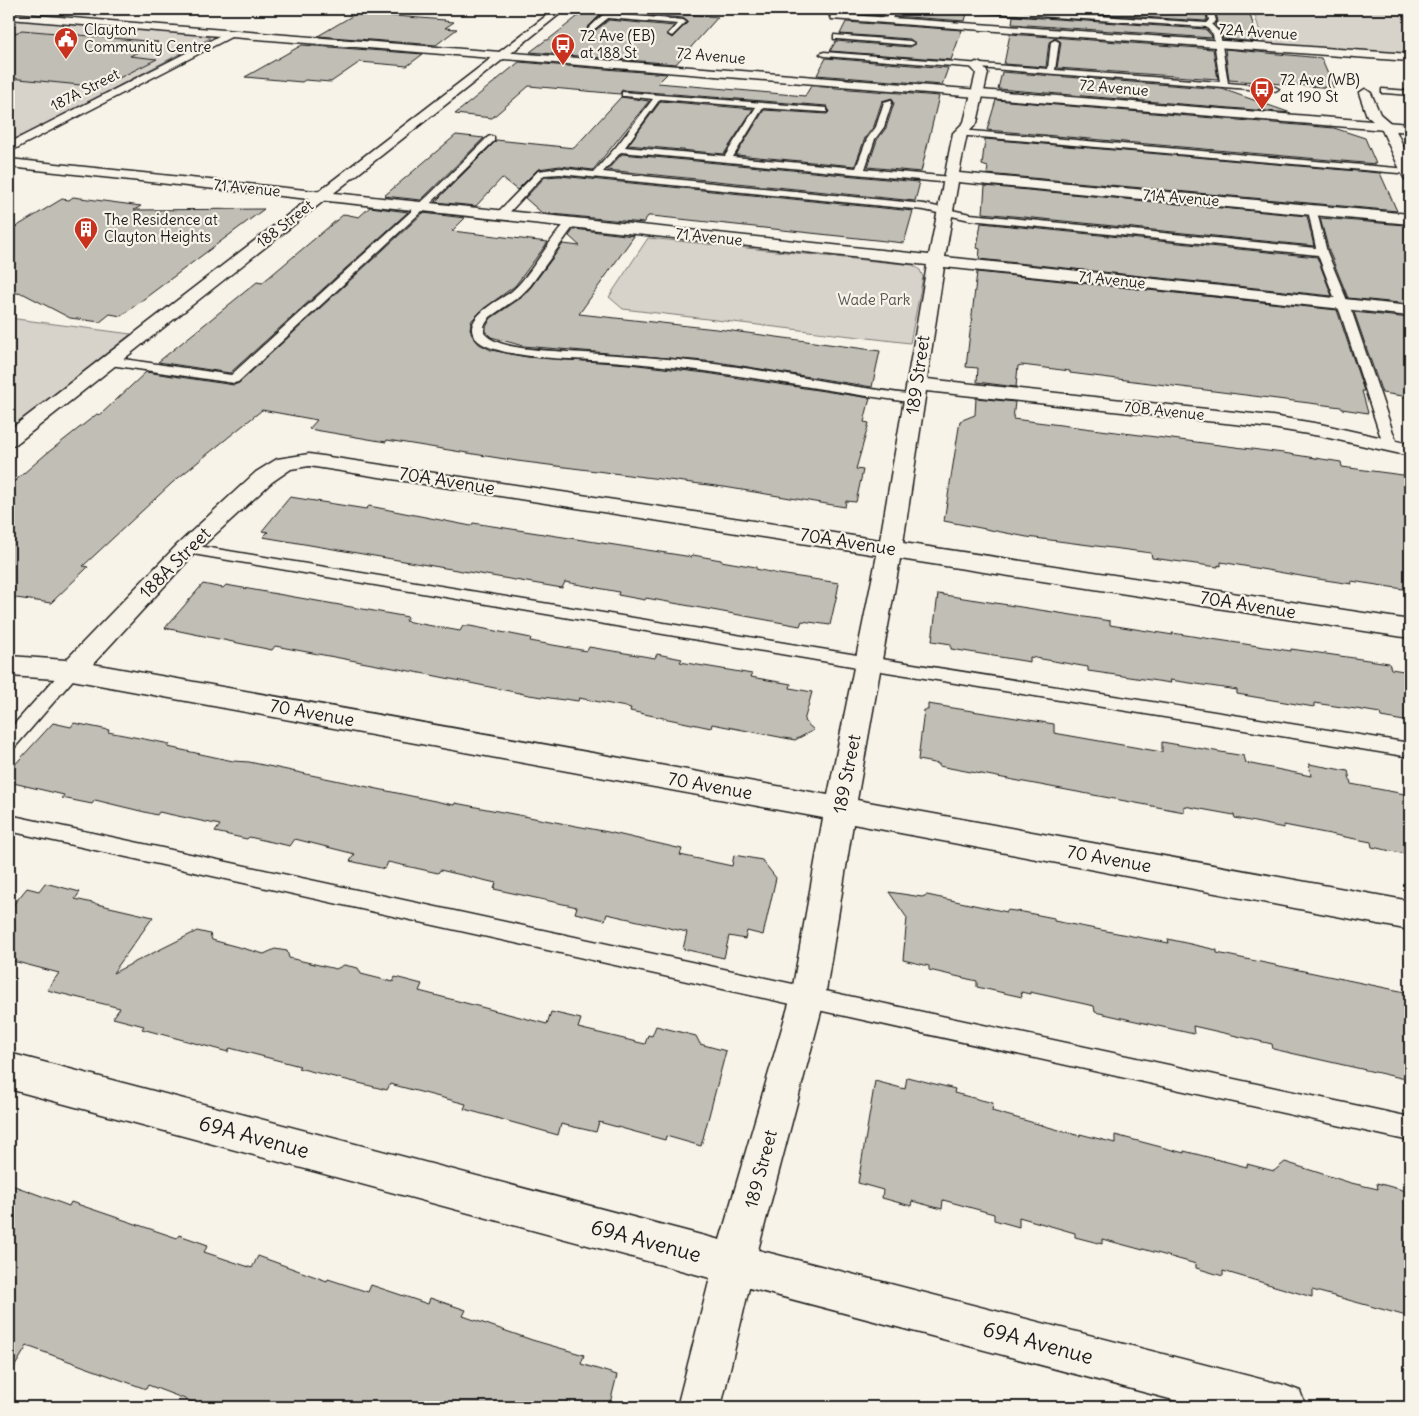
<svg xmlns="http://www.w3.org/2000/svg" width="1419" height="1416" font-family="Delius,sans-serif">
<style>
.green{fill:#d7d3cb;stroke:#7a7874}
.building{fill:#c0beb5;stroke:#1c1c1c}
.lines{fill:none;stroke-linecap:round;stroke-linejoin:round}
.service-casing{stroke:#1c1c1c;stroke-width:3}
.minor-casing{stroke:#1c1c1c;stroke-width:3}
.tertiary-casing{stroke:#1c1c1c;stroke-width:3}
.secondary-casing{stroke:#1c1c1c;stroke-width:3}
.service{fill:#f7f3e8;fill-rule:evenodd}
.minor{fill:#f7f3e8;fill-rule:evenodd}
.tertiary{fill:#f7f3e8;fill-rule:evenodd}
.secondary{fill:#f7f3e8;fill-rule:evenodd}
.labels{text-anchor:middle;stroke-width:4.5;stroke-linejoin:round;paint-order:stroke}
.far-poi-label{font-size:15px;fill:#1c1c1c;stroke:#f7f3e8;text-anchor:start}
.far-street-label{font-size:15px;fill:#1c1c1c;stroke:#f7f3e8}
.far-park-label{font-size:15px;fill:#545351;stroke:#f7f3e8}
.street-label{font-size:18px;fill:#1c1c1c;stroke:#f7f3e8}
.near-street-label{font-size:21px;fill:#1c1c1c;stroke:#f7f3e8}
</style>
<rect width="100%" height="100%" fill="#f7f3e8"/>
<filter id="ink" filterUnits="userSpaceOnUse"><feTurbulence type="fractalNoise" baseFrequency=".02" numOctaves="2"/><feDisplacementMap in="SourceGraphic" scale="10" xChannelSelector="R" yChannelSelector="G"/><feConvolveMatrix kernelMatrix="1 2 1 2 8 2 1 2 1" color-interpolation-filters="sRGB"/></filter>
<g filter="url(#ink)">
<!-- green -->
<g class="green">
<polygon points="1253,9 1410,9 1410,56 1264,45"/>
<polygon points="9,19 202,34 210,38 9,143"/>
<polygon points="648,238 913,265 920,270 923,277 910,343 623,309 609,297"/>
<polygon points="9,318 131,334 9,430"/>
</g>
<!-- building -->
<g class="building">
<polygon points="587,9 605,10 587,28 588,33 593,32 609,20 674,26 666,34 672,38 688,22 683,18 615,12 627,12 630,9 718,17 676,64 530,52 546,40 548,40"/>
<polygon points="853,9 888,9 885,16 851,13"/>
<polygon points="898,9 957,9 961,13 967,13 965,21 895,16"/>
<polygon points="1015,9 1205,9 1207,19 1205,21"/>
<polygon points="1215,10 1243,12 1250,15 1259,42 1223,39 1221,32 1215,25 1218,21"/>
<polygon points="357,13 445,20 444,21 454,22 445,28 457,29 436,45 318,36"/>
<polygon points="1013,16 1205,29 1211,35 1212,38 1012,24"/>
<polygon points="846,22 962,30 951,60 830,51 836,41 910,47 916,44 910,39 840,34"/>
<polygon points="22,30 158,42 130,56 157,59 101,87 9,78 9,36"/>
<polygon points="1010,34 1213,49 1218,79 1057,68 1061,42 1056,38 1049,42 1046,67 1004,64"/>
<polygon points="302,45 423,54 407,66 360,62 331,82 305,80 302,82 245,77"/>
<polygon points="1225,49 1321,58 1334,88 1229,80"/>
<polygon points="826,58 948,68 942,85 817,75"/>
<polygon points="519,62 667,74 658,83 805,96 811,86 939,96 921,172 868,167 877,140 886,128 894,103 892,98 882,101 874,126 865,138 855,166 736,155 764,110 827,114 829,112 827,106 622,90 620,94 529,86 492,118 455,114"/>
<polygon points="1002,72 1222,89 1291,113 998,89"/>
<polygon points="621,97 649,101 593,170 560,166 538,169 517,190 502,178 476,206 435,202 495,142 496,140 574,148"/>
<polygon points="996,100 1334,128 1365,138 1376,164 987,130"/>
<polygon points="661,101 753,109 724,154 628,145"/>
<polygon points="456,135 484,138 421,200 384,196"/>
<polygon points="985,139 1380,173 1397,211 987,174 988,167 982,165"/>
<polygon points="622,154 918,182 919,186 915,201 607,170"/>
<polygon points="560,176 913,211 904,243 652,216 648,216 643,223 542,213 525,198 545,177"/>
<polygon points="985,186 1307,216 1314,246 983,213"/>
<polygon points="73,197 141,206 134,210 264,209 121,316 110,314 100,322 70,318 24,294 9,292 9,231 62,199 69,200"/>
<polygon points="370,207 408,212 230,373 158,362 257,282 262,283 344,214 359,217"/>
<polygon points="423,213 465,218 452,231 548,242 515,286 483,309 472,320 470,328 472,335 479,344 491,350 527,357 629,364 706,373 870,398 864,422 869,423 856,469 863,470 856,502 846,501 845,507 724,487 517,461 387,440 386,442 309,429 317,420 262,410 172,483 83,566 88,567 51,603 9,597 9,486 46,454 97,414 100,415 146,372 234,385 239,383"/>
<polygon points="1320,218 1404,225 1410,240 1410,304 1348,298 1329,251"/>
<polygon points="981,223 1317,257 1332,296 979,259 980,249 977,248"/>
<polygon points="574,229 634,236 579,314 725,330 880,351 872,387 717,362 523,346 491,337 486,332 486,327 491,318 521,298 531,287 563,244 580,246 569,236"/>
<polygon points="977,272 1337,310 1364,391 1362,391 1368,413 1342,409 1341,407 1070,373 1070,371 1022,365 1018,366 1016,387 977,382 978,368 966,367"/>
<polygon points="1354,312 1410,318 1410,397 1382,393"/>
<polygon points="976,398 1015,402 1013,419 1283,453 1341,462 1342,467 1410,476 1410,590 1351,581 1352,584 1318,579 1221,562 1221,566 1218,565 1218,567 1152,558 1151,553 1027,537 944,521 960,421 975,415"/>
<polygon points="290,497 366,509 369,506 471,526 473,523 692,557 693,555 721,560 721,561 756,567 756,569 779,574 839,583 837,594 830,625 802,621 800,626 646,598 645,600 618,595 619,592 565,582 562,588 263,537 268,532 262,531"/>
<polygon points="203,584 223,588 226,585 408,617 405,621 460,631 463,626 470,626 531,638 530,641 587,651 589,647 655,658 657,654 682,659 680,662 752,674 751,677 791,684 790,688 812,692 804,721 814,730 795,740 712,724 711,728 630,711 631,708 579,698 578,701 565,699 564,700 529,695 431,675 275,646 272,650 165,628"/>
<polygon points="938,594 1110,621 1110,625 1173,635 1172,633 1291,651 1291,649 1389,663 1391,669 1410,672 1410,722 1381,717 1380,713 1356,709 1314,703 1314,707 1237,694 1237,690 1170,680 1171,683 1088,671 1088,667 1030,657 1030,662 951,649 951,644 932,641"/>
<polygon points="928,704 1054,724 1054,733 1162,752 1162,742 1244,756 1246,763 1311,776 1309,764 1348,771 1351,784 1410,795 1410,855 1372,847 1371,842 1284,825 1284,828 1235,818 1234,815 1184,806 1184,812 939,766 939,764 918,760 924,710 928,710"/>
<polygon points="53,723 71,727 74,723 109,730 108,732 170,744 168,747 233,761 249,762 454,805 455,803 608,832 682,849 680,855 732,866 734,855 762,860 776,878 763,935 747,931 745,939 729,936 724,958 683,949 687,932 607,914 605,920 575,913 577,907 494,889 496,883 440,870 438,873 388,862 385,869 350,861 355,854 295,839 290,846 249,837 247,839 215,832 220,825 159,812 157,815 95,800 92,804 62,798 64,795 9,782 9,771"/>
<polygon points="45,883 80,892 75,899 153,917 113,973 197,931 210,934 212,940 264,954 275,949 287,951 289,958 336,969 344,965 358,968 361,974 393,982 395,977 422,984 419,991 547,1024 551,1012 581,1019 578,1028 645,1044 648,1035 652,1036 656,1026 696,1036 700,1044 726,1051 701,1146 666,1136 665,1140 599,1122 596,1132 561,1124 558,1135 464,1109 466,1104 390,1084 387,1090 298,1068 300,1066 230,1048 228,1052 142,1029 144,1026 113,1018 120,1008 47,990 59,973 9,960 9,910 27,888 39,891"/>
<polygon points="889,892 922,897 927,895 1007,912 1007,910 1023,912 1054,918 1054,921 1169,943 1168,939 1217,950 1217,953 1410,993 1410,1080 1273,1049 1272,1044 1193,1026 1194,1034 1095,1012 1094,1006 1030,992 1030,994 1021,992 1022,997 977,987 977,981 929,970 929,966 903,960 907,918"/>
<polygon points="907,1077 955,1089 954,1093 993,1103 992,1111 1080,1136 1080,1134 1115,1143 1115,1135 1184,1153 1184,1151 1247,1167 1247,1164 1274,1171 1285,1162 1351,1183 1378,1189 1377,1183 1410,1192 1410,1317 1312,1290 1312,1297 1223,1271 1223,1276 1196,1268 1196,1264 1143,1249 1143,1250 1102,1239 1102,1244 1075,1237 1075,1233 1019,1217 1019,1227 994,1220 994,1214 943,1200 942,1209 912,1201 911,1206 882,1198 883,1190 858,1183 875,1081 905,1089"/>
<polygon points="9,1184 69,1206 71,1202 177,1238 179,1235 208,1245 204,1252 252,1268 258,1256 327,1281 328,1279 368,1292 371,1285 428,1304 430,1298 466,1310 463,1316 532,1340 584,1355 581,1364 617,1375 609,1407 206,1407 148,1385 146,1389 27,1346 9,1376"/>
</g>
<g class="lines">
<!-- service casing -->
<g class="service-casing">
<g id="service">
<polygon points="609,9 615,9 612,14 683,20 686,22 672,36 668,34 678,24 608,18 592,31 588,31 588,29"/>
<polygon points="823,9 830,9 838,17 833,18"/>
<polygon points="890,9 896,9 891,21 888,23 885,21"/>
<polygon points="959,9 989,9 1206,23 1209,20 1207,9 1213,9 1216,21 1212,25 1220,33 1228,83 1275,87 1279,89 1275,91 824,56 820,54 824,52 1048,69 1051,42 1055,40 1059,42 1055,70 1220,82 1213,34 1206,27 962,11"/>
<polygon points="834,35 910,41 914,43 910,45 837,39 834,39"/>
<polygon points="1382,89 1410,91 1410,95 1385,93 1382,93"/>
<path d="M622,92L827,108V112H824L763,108L733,157L856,168L867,139L876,127L884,102L891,100L892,102L884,127L875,139L865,169L951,177L956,180L951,183L621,152L603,172L924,204L970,214L1316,248L1308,210L1310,208H1316L1327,252L1353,315L1398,447L1391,451L1384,447L1341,315L1318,255L970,220L924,210L560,174L544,175L505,217H497V213L538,171L560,168L594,172L616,147L653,99L625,96H622ZM660,99L756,107L725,156L625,147Z"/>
<polygon points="960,130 1408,169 1410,170 1410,174 957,135 957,131"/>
<polygon points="491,136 494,137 494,141 434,200 238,382 234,383 110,365 104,361 110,357 231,375 428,196 488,137"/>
<path d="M571,220L576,223L530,286L520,296L490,317L484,326V333C497,350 546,350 567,352C625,355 681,359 738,367C797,376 856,388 915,395L921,399L915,403L895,400C794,386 694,365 591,360C568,359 482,358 473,334C466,317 497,301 508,294C529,281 557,224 571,220Z"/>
<polygon points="186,544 869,657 1410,743 1410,757 869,669 181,552 178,549 181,546"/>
<polygon points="72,664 78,666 80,670 78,674 15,747 9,749 9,730 66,666"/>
<polygon points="9,815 1410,1117 1410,1141 9,831"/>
</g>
</g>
<!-- minor casing -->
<g class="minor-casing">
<g id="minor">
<polygon points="555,9 566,9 506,57 498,57 496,55 498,53"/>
<polygon points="835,14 1410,54 1410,61 831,19 830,17"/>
<polygon points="229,31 235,34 233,36 9,152 9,143"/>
<path d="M976,62L980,63L988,73L977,123L967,134L959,173L1410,214V224L958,182L945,257L1410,306V316L944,267L927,379L1272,416L1320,424L1410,444V456L1320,436L1272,428L926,391L903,543L1410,620V638L900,559L857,800L1410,901V930L853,824L825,997L758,1250L1284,1385L1300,1391L1306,1407H1200L749,1288L721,1407H677L710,1278L9,1089V1053L720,1240L791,997L823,818L72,680L9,676V656L66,660L178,544L256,472L277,459L309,454L880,540L927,265L9,167V159L929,255L953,133L964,122L976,73L970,66ZM309,466L877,555L828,795L93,664L194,554L272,482L291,469Z"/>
<polygon points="1365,89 1371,93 1380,114 1394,126 1410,161 1410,180 1405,179 1403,176 1381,128 1367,116 1359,93"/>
</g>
</g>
<!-- tertiary casing -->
<g class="tertiary-casing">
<polygon id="tertiary" points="502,51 508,55 506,57 16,444 9,446 9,430 498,53"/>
</g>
<!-- secondary casing -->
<g class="secondary-casing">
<polygon id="secondary" points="9,13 1410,124 1410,132 9,19"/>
</g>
<!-- service -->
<use href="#service" class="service"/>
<!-- minor -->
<use href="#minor" class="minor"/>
<!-- tertiary -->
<use href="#tertiary" class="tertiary"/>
<!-- secondary -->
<use href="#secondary" class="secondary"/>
</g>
</g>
<!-- icons -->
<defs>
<g id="civic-pin" transform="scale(1.25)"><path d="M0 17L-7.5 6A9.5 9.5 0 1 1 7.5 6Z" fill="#c8321e" stroke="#f7f3e8"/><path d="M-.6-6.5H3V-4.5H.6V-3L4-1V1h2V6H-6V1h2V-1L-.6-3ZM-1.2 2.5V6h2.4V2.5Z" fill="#fff"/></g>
<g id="bus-pin" transform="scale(1.25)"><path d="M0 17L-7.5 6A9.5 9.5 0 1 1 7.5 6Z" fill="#c8321e" stroke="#f7f3e8"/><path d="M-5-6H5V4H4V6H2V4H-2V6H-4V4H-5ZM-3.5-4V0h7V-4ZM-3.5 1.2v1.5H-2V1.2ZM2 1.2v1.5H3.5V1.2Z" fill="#fff"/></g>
<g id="building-pin" transform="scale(1.25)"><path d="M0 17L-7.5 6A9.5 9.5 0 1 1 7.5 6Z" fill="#c8321e" stroke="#f7f3e8"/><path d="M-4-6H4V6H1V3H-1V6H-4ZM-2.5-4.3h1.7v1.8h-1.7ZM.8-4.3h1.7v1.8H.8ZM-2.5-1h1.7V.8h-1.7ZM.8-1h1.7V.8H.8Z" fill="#fff"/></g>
</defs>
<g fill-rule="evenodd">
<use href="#civic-pin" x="66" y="39"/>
<use href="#bus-pin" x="563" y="45"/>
<use href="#bus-pin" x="1262" y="89"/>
<use href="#building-pin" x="86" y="229"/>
</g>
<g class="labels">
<!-- far-poi labels -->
<g class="far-poi-label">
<text x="84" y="35">Clayton<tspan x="84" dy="17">Community Centre</tspan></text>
<text x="580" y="41">72 Ave (EB)<tspan x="580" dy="17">at 188 St</tspan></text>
<text x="1280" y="85">72 Ave (WB)<tspan x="1280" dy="17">at 190 St</tspan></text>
<text x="104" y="225">The Residence at<tspan x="104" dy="17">Clayton Heights</tspan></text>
</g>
<!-- far-street labels -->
<g class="far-street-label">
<text transform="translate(1258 32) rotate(4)" y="5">72A Avenue</text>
<text transform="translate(711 56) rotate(5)" y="5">72 Avenue</text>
<text transform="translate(1114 88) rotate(5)" y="5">72 Avenue</text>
<text transform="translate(85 90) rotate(-27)" y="5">187A Street</text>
<text transform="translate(247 188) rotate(6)" y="5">71 Avenue</text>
<text transform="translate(1181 198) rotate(5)" y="5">71A Avenue</text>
<text transform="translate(285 224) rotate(-38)" y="5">188 Street</text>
<text transform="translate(709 237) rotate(6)" y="5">71 Avenue</text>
<text transform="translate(1112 280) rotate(6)" y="5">71 Avenue</text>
<text transform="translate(1164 411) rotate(6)" y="5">70B Avenue</text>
</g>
<!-- far-park labels -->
<g class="far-park-label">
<text x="874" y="305">Wade Park</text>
</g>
<!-- street labels -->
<g class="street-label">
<text transform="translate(918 375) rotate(-82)" y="6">189 Street</text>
<text transform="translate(447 481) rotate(9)" y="6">70A Avenue</text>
<text transform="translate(848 542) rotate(9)" y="6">70A Avenue</text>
<text transform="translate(175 563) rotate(-45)" y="6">188A Street</text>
<text transform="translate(1248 605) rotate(9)" y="6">70A Avenue</text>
<text transform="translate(312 713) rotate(10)" y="6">70 Avenue</text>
<text transform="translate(847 774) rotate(-79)" y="6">189 Street</text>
<text transform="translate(710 786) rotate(10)" y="6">70 Avenue</text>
<text transform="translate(1109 859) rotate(10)" y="6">70 Avenue</text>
<text transform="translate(761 1169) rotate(-75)" y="6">189 Street</text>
</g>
<!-- near-street labels -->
<g class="near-street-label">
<text transform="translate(254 1137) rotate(15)" y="7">69A Avenue</text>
<text transform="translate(646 1241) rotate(15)" y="7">69A Avenue</text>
<text transform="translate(1038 1343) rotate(15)" y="7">69A Avenue</text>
</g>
</g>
<!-- margin -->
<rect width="1419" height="1416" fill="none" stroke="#f7f3e8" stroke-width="30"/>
<rect x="15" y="15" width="1389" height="1386" fill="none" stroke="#1c1c1c" stroke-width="2" filter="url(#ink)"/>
</svg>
